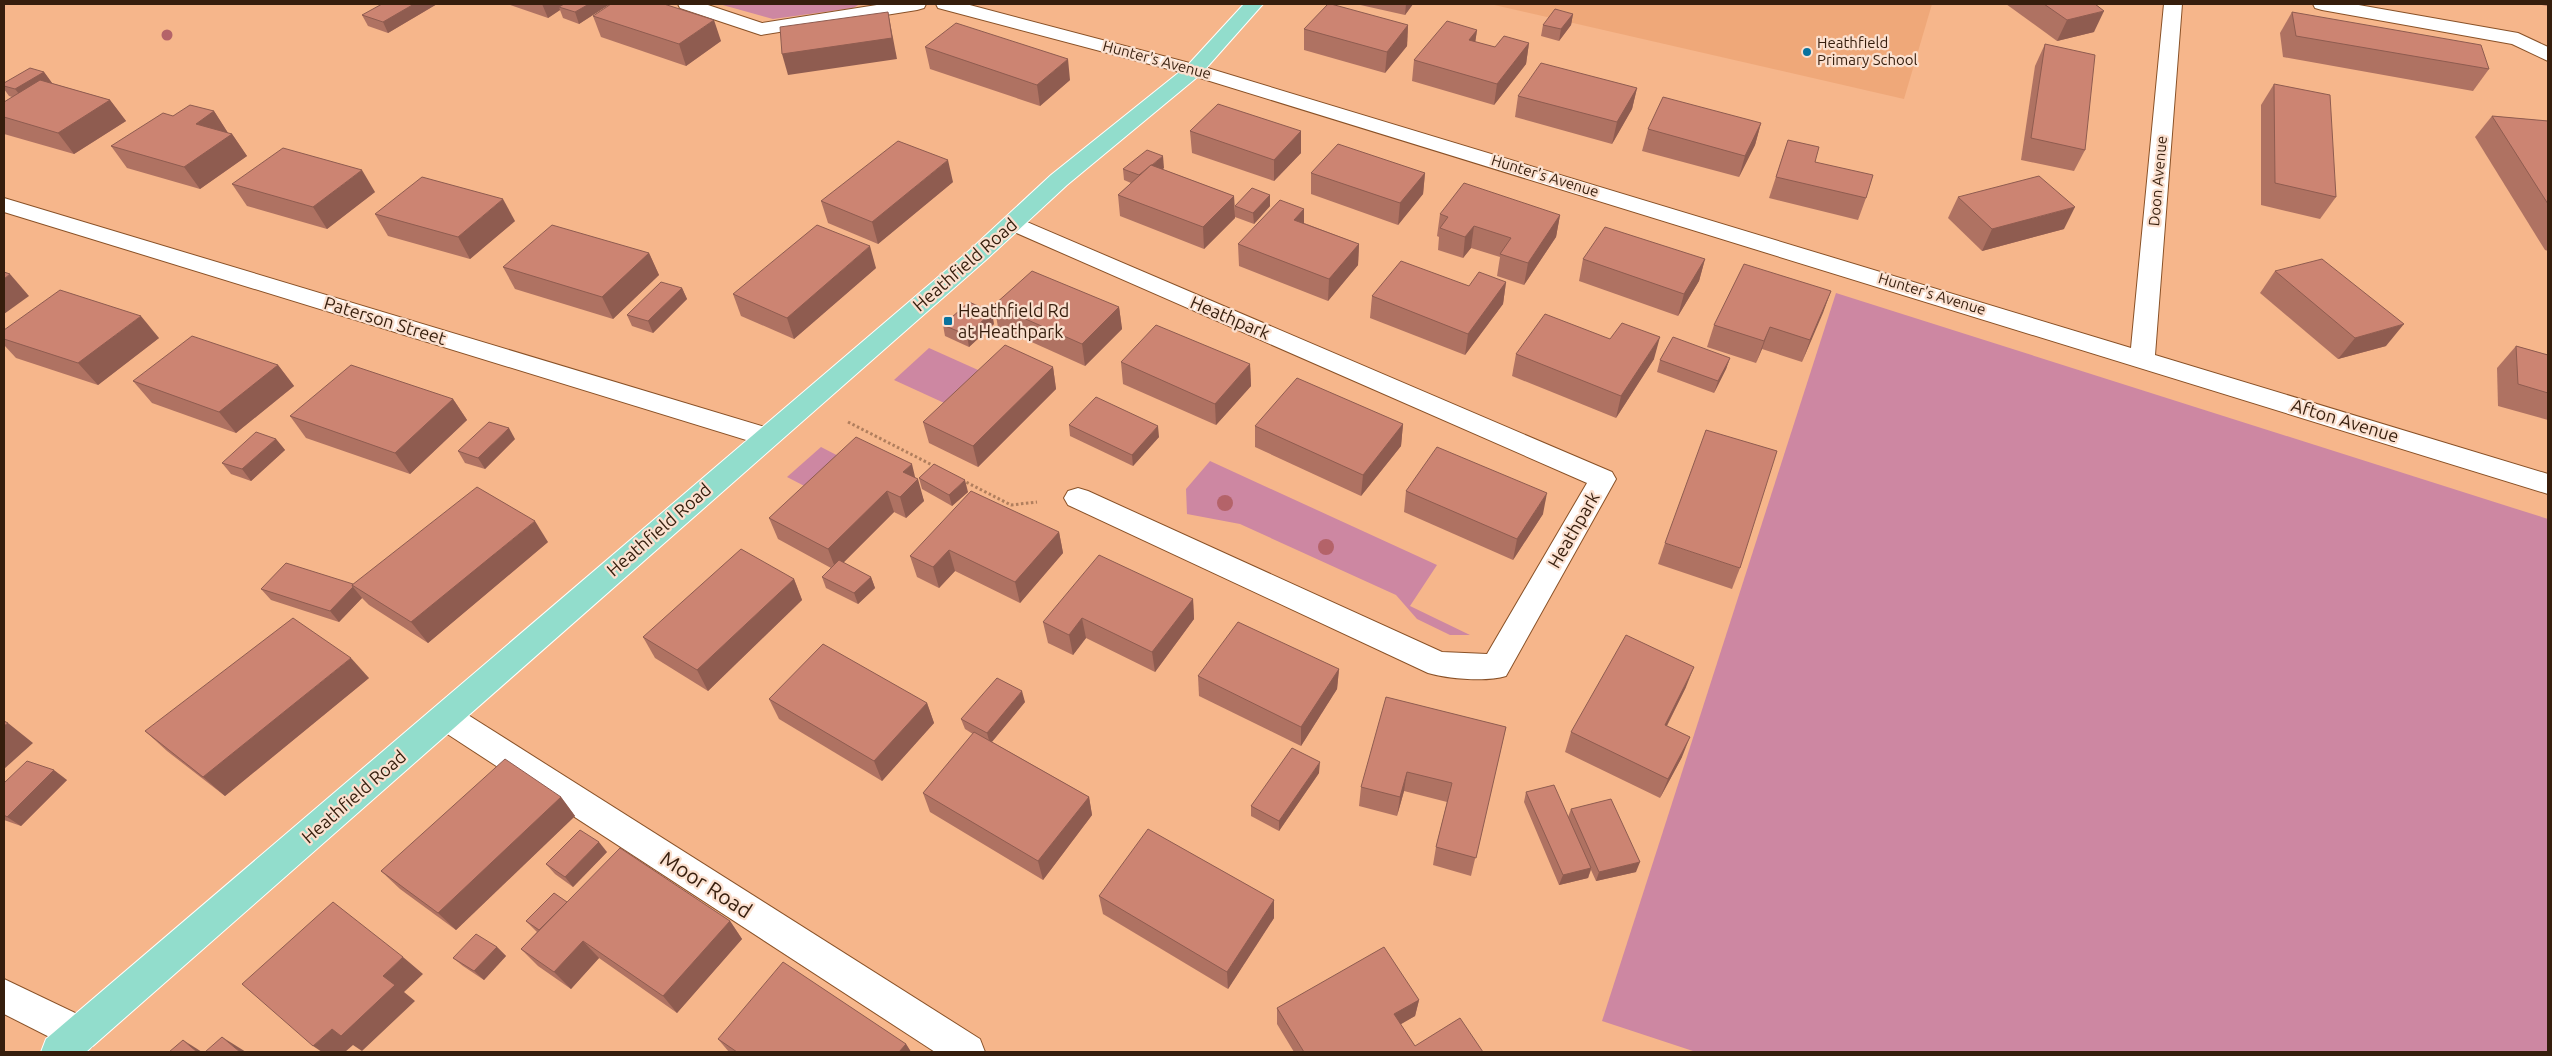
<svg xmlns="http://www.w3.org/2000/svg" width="2552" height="1056" font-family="Ubuntu,sans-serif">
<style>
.built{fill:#efa879}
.green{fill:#cd87a2}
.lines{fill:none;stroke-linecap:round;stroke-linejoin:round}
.minor-casing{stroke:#895127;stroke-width:2}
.major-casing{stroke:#fff;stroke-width:2}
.path{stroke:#b07e5d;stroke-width:3;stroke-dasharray:2.5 2.5;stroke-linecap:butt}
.minor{fill:#fff;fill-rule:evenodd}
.major{fill:#92ddcc;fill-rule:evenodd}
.tree{fill:#b46369}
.wall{fill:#af7262}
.shaded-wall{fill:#8f5c50}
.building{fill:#cc8472;stroke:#8f5c50}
.poi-dot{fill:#08729e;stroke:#fbe0cf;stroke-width:2}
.labels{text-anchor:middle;stroke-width:4.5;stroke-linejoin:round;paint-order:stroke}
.far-poi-label{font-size:15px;fill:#361e0d;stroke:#fbe0cf;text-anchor:start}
.far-street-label{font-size:15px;fill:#361e0d;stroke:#fbe0cf}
.street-label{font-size:18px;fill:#361e0d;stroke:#fbe0cf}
.poi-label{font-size:18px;fill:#361e0d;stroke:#fbe0cf;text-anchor:start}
.near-street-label{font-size:21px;fill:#361e0d;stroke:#fbe0cf}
</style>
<rect width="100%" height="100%" fill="#f6b68b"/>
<!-- built -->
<polygon class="built" points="1490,4 1932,4 1904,99"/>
<!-- green -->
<g class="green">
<polygon points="719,4 860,4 853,8 773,19"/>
<polygon points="1836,293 2548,519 2548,1052 1696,1052 1602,1021"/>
<polygon points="929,348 987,374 953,407 894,380"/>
<polygon points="821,447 850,462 816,492 787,477"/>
<polygon points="1210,461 1437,565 1410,606 1470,635 1450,635 1417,619 1396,595 1240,524 1187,514 1186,489"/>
</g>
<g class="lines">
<!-- minor casing -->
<g class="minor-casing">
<g id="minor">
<polygon points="678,4 705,4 762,23 883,4 926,4 924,8 917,10 761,35 680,8"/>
<polygon points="936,4 966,4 1201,66 2131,348 2164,4 2182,4 2155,355 2548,474 2548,494 1187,74 938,8"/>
<polygon points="2313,4 2353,4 2518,33 2548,47 2548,61 2512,44 2322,10 2315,8"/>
<polygon points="4,198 775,430 779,437 775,444 766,446 4,212"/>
<path d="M1013,216L1612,472L1616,479L1506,676C1487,682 1448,679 1428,673L1068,505L1064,498L1068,491L1078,488L1088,491L1442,652L1487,654L1587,483L1005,228L1002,223L1005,218Z"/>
<polygon points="446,704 457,708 980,1039 985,1052 935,1052 435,726 431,717 435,708"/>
<polygon points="4,979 92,1021 97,1034 92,1047 79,1052 4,1014"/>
</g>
</g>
<!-- major casing -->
<g class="major-casing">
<polygon id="major" points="1244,4 1263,4 1201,74 1067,185 987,259 86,1052 41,1052 46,1039 971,249 1051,175 1187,66"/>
</g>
<!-- path -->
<g class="path">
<polyline points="848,422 936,467"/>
<polyline points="962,480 1011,505 1037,502"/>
</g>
<!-- minor -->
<use href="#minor" class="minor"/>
<!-- major -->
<use href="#major" class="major"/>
</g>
<!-- trees -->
<g class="tree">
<circle cx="167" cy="35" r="5.5"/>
<circle cx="1225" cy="503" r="8"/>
<circle cx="1326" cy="547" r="8"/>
</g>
<!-- wall -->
<g class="wall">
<polygon points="437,4 388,33 368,26 362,15"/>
<polygon points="507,4 610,4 579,24 563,18 560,10 548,18"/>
<polygon points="1356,4 1413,4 1405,15"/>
<polygon points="2006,4 2095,4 2094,32 2057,41"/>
<polygon points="2536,4 2548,4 2548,6"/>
<polygon points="2292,12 2489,69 2473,91 2283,57 2280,33"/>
<polygon points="1573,14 1571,25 1559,41 1541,36 1543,25"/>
<polygon points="593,16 721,41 686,66 601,37"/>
<polygon points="1408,25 1407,46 1385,73 1304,50 1304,29"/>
<polygon points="1477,30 1475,42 1495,47 1529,43 1526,64 1494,105 1412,81 1414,60"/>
<polygon points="2045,44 2085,150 2074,171 2021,160 2035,66"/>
<polygon points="925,47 1070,80 1040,106 930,69"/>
<polygon points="44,72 52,83 51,83 110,100 126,121 74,154 4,134 4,102 12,97 9,96 4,89 4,83"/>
<polygon points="2274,84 2336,197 2320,219 2261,205 2261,105"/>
<polygon points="1637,88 1632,109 1612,144 1515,117 1518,96"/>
<polygon points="214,111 228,133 232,134 247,156 200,189 127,168 111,146 173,116"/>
<polygon points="2492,116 2548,121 2548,251 2545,250 2475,137"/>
<polygon points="1761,123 1755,145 1739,177 1642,151 1648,129"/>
<polygon points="1190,131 1301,131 1301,153 1274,181 1192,153"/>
<polygon points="1788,140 1815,162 1866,198 1858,220 1769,198"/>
<polygon points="1164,168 1162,169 1234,196 1235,218 1204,249 1120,216 1118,195 1131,183 1124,180 1123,169"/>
<polygon points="1311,173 1425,173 1423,194 1398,225 1311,194"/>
<polygon points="953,182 878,244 828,223 821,201"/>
<polygon points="232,184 375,192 327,229 247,206"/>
<polygon points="1270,195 1270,206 1254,224 1235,217 1235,206"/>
<polygon points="1958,197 2064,229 1982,251 1948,218"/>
<polygon points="1304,209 1304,223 1359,244 1358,265 1328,301 1239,266 1238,244"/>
<polygon points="375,214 515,221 470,259 388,236"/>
<polygon points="1440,214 1560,215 1556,237 1524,285 1497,276 1500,257 1471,248 1463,258 1438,250 1439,237 1437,236"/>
<polygon points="649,253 659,275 613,319 515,289 503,267"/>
<polygon points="1583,259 1705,259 1699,281 1678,316 1579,281"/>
<polygon points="876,268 794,339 741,316 733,294"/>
<polygon points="2275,271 2386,346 2338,359 2260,293"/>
<polygon points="1506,282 1503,304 1465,355 1370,318 1372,296"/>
<polygon points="682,288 687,299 653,333 632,326 627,315"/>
<polygon points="1831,291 1802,362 1762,349 1756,363 1707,347 1714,325"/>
<polygon points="994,305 1119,307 1122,329 1085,366 998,327"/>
<polygon points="994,324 969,347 945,336 943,325"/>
<polygon points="4,330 159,338 98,385 16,358 4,345"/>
<polygon points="2516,346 2548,355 2548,420 2498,406 2497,368"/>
<polygon points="1516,354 1654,359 1616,418 1512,376"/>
<polygon points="1730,358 1726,369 1714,393 1657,372 1660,360"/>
<polygon points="1121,362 1250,364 1251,386 1216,425 1123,384"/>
<polygon points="278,365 294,386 236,433 152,403 133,381"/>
<polygon points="1053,367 1056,389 978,467 929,443 923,422"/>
<polygon points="453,399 467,420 410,474 306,438 290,416"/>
<polygon points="1403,424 1401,446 1361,496 1255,447 1255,426"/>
<polygon points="1069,425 1159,437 1133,466 1070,436"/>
<polygon points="276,439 285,450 251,481 231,474 222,463"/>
<polygon points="515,439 485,469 465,463 458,451"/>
<polygon points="916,478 924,501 906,518 894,512 843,563 871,577 875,588 858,604 826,588 822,577 831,568 778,539 769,518"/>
<polygon points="919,478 968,492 952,506 922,489"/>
<polygon points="1406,491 1543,514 1513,560 1404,512"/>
<polygon points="1059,532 1063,553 1020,603 955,571 939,588 917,577 910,556"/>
<polygon points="548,542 428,643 369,605 362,598 339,622 271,600 261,589 353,584"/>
<polygon points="1665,543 1740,568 1732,589 1658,564"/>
<polygon points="794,579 802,600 708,691 655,658 643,637"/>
<polygon points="1193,599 1194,619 1155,672 1086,638 1073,655 1048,643 1043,622"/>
<polygon points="1339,669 1337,689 1301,746 1199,696 1198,676"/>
<polygon points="369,678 225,796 167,751 145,731"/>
<polygon points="1686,687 1667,726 1682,757 1660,798 1565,752 1571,732"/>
<polygon points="769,699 927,703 934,723 882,781 779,719"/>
<polygon points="1025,702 992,742 1089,797 1092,815 1043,880 930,812 923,793 973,734 965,729 961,719"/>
<polygon points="1506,727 1471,876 1433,865 1436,847 1447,802 1404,791 1397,816 1359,806 1361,787"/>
<polygon points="1319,773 1279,831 1251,816 1251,806"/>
<polygon points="67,780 21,826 4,820 4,783"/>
<polygon points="1526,792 1568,817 1571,809 1636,872 1596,881 1591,870 1588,878 1559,885 1524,802"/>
<polygon points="561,797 575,816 456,930 400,889 381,871"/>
<polygon points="607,852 573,887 555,874 546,864"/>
<polygon points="1099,896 1274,900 1274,918 1228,989 1103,914"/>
<polygon points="567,902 730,921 742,939 677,1013 599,958 571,989 538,966 521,949 537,932 526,921"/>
<polygon points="497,947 506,956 484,980 463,966 453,958"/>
<polygon points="1419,1000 1415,1016 1400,1024 1415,1046 1483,1052 1294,1052 1277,1024 1277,1008"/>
<polygon points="718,1039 906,1044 911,1052 729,1052"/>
</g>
<!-- shaded-wall -->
<g class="shaded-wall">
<polygon points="414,4 437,4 388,33 383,22"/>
<polygon points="542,4 571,4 559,7 560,10 548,18"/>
<polygon points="589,4 610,4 579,24 575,12"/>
<polygon points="1406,4 1413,4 1405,15"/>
<polygon points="2104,11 2094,32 2057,41 2067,20"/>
<polygon points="888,12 897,59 788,75 782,54"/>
<polygon points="1573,14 1571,25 1559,41 1561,29"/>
<polygon points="714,20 721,41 686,66 679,44"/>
<polygon points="1408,25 1407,46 1385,73 1387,52"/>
<polygon points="1477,30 1474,51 1469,40"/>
<polygon points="1529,43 1526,64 1494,105 1497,84"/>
<polygon points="1068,59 1070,80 1040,106 1037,85"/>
<polygon points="44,72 52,83 24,100 15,89"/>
<polygon points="1637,88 1632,109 1612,144 1617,122"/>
<polygon points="110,100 126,121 74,154 58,133"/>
<polygon points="214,111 228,133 196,124"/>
<polygon points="1761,123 1755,145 1739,177 1745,156"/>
<polygon points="1301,131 1301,153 1274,181 1274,160"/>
<polygon points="232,134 247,156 200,189 184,167"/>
<polygon points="1163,156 1164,168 1141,187 1140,175"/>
<polygon points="948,160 953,182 878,244 872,222"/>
<polygon points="362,170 375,192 327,229 313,207"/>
<polygon points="1425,173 1423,194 1398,225 1400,203"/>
<polygon points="1270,195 1270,206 1254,224 1253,213"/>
<polygon points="1234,196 1235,218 1204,249 1203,227"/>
<polygon points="503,199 515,221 470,259 458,237"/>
<polygon points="2075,207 2064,229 1982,251 1992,229"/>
<polygon points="1304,209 1304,230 1294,220"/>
<polygon points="1560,215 1556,237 1524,285 1528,263"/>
<polygon points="1474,226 1471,248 1463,258 1465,237"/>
<polygon points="1359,244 1358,265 1328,301 1329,279"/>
<polygon points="870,246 876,268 794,339 787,318"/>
<polygon points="649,253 659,275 613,319 602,297"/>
<polygon points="1705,259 1699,281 1678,316 1684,294"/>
<polygon points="10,274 29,296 4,314 4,279"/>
<polygon points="1506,282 1503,304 1465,355 1468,334"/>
<polygon points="682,288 687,299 653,333 648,321"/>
<polygon points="1831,291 1823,313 1802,362 1810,340"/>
<polygon points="1119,307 1122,329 1085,366 1082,344"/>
<polygon points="992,312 994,324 969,347 967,335"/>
<polygon points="141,316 159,338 98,385 78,363"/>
<polygon points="2404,324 2386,346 2338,359 2355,338"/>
<polygon points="1770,327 1762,349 1756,363 1764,341"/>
<polygon points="1660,337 1654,359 1616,418 1621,396"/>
<polygon points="1730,358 1726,369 1714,393 1718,381"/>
<polygon points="1250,364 1251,386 1216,425 1215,404"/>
<polygon points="278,365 294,386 236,433 219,412"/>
<polygon points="1053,367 1056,389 978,467 973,446"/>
<polygon points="453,399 467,420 410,474 395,453"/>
<polygon points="1403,424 1401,446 1361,496 1363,475"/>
<polygon points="1158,426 1159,437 1133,466 1132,455"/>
<polygon points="509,428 515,439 485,469 478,458"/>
<polygon points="276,439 285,450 251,481 242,469"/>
<polygon points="912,464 916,481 918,479 924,501 906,518 900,497 903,472"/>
<polygon points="965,480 968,492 952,506 949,495"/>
<polygon points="887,491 894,512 836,570 828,549"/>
<polygon points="1547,493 1543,514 1513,560 1517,539"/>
<polygon points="535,521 548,542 428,643 411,622"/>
<polygon points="1059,532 1063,553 1020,603 1015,582"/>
<polygon points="949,550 955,571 939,588 933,567"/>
<polygon points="871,577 875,588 858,604 854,593"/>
<polygon points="794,579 802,600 708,691 697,670"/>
<polygon points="353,587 362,598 339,622 330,611"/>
<polygon points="1193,599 1194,619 1155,672 1152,652"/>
<polygon points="1082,618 1086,638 1073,655 1069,635"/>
<polygon points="351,658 369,678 225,796 203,777"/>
<polygon points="1694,667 1686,687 1657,745 1665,725"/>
<polygon points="1339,669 1337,689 1301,746 1301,727"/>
<polygon points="1022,691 1025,702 990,744 987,733"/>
<polygon points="927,703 934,723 882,781 874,761"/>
<polygon points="8,723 33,743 4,769 4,726"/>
<polygon points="1690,737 1682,757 1660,798 1668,779"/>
<polygon points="1320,762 1319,773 1279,831 1279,821"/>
<polygon points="54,770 67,780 21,826 7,817"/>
<polygon points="1407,772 1404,791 1397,816 1400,797"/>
<polygon points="561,797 575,816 456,930 438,913"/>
<polygon points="1089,797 1092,815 1043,880 1038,861"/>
<polygon points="599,842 607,852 573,887 565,877"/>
<polygon points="1640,862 1636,872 1596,881 1599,872"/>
<polygon points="1591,868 1588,878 1559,885 1563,875"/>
<polygon points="1274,900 1274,918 1228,989 1227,972"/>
<polygon points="730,921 742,939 677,1013 663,996"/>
<polygon points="583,941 599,958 571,989 554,972"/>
<polygon points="497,947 506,956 484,980 474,971"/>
<polygon points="403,957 423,974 404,992 415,1001 362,1051 353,1045 345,1052 322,1052 313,1046 332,1029 383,976"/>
<polygon points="1419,1000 1415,1016 1391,1030 1394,1014"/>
<polygon points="222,1037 246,1052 240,1052"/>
<polygon points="183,1040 202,1052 197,1052"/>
<polygon points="906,1044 911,1052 899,1052"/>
</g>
<!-- building -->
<g class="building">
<polygon points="382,4 414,4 383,22 362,15"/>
<polygon points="564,4 589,4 575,12 559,7"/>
<polygon points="611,4 664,4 714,20 679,44 593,16"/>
<polygon points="1328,4 1331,4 1408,25 1387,52 1304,29"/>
<polygon points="2044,4 2095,4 2104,11 2067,20"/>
<polygon points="1555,9 1573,14 1561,29 1543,25"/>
<polygon points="888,12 892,38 782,54 780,27"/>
<polygon points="2292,12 2481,45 2489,69 2296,36"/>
<polygon points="1447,21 1477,30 1469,40 1495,47 1504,36 1529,43 1497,84 1414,60"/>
<polygon points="956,23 1068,59 1037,85 925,47"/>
<polygon points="2045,44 2095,55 2085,150 2031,138"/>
<polygon points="1541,63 1637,88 1617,122 1518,96"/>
<polygon points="30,68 44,72 15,89 4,86 4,83"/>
<polygon points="40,80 110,100 58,133 4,117 4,102"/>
<polygon points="2274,84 2330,95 2336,197 2275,183"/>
<polygon points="1663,97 1761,123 1745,156 1648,129"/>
<polygon points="1218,104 1301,131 1274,160 1190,131"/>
<polygon points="190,105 214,111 196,124 232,134 184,167 111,146 163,113 173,116"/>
<polygon points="2492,116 2548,121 2548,204"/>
<polygon points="1788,140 1819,147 1815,162 1873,175 1866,198 1776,177"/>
<polygon points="898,141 948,160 872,222 821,201"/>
<polygon points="1338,144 1425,173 1400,203 1311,173"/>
<polygon points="283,148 362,170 313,207 232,184"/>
<polygon points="1147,150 1163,156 1152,165 1151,165 1139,175 1123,169"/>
<polygon points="1151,165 1234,196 1203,227 1118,195"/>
<polygon points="2039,176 2075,207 1992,229 1958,197"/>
<polygon points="422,177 503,199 458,237 375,214"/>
<polygon points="1464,183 1560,215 1528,263 1500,254 1511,238 1474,226 1465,237 1440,228 1448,217 1440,214"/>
<polygon points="1252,188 1270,195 1253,213 1235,206"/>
<polygon points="1280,200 1304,209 1294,220 1359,244 1329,279 1238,244"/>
<polygon points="552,225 649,253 602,297 503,267"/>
<polygon points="817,225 870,246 787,318 733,294"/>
<polygon points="1605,227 1705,259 1684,294 1583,259"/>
<polygon points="2322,259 2404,324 2355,338 2275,271"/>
<polygon points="1401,261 1469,286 1479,272 1506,282 1468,334 1372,296"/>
<polygon points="1744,264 1831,291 1810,340 1770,327 1764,341 1714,325"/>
<polygon points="1032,271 1119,307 1082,344 994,305"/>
<polygon points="4,272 10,274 4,279"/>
<polygon points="661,282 682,288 648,321 627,315"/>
<polygon points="60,290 141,316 78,363 4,339 4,330"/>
<polygon points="969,302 992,312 967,335 943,325"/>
<polygon points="1545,314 1610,339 1622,323 1660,337 1621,396 1516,354"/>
<polygon points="1156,325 1250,364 1215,404 1121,362"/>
<polygon points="192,336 278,365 219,412 133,381"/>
<polygon points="1673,337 1730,358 1718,381 1660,360"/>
<polygon points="1005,345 1053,367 973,446 923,422"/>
<polygon points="2516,346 2548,355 2548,393 2518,384"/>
<polygon points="351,365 453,399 395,453 290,416"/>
<polygon points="1297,378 1403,424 1363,475 1255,426"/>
<polygon points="1096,397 1158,426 1132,455 1069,425"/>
<polygon points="489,422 509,428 478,458 458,451"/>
<polygon points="1706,430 1777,451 1740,568 1665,543"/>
<polygon points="256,432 276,439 242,469 222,463"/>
<polygon points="856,437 912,464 903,472 918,479 900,497 887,491 828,549 769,518"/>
<polygon points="1437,447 1547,493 1517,539 1406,491"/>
<polygon points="934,464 965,480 949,495 919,478"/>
<polygon points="477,487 535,521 411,622 352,585"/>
<polygon points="971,491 1059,532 1015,582 949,550 933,567 910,556"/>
<polygon points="741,549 794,579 697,670 643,637"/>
<polygon points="1099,555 1193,599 1152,652 1082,618 1069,635 1043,622"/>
<polygon points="839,560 871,577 854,593 822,577"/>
<polygon points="286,563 353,584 352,585 353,587 330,611 261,589"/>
<polygon points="293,618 351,658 203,777 145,731"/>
<polygon points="1238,622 1339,669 1301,727 1198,676"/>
<polygon points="1626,635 1694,667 1665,725 1690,737 1668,779 1571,732"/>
<polygon points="823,644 927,703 874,761 769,699"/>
<polygon points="997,678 1022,691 987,733 961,719"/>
<polygon points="1386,697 1506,727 1476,858 1436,847 1452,783 1407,772 1400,797 1361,787"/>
<polygon points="4,721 8,723 4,726"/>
<polygon points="974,732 1089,797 1038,861 923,793"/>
<polygon points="1292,748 1320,762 1279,821 1251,806"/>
<polygon points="505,759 561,797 438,913 381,871"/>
<polygon points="27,761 54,770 7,817 4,815 4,783"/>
<polygon points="1554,785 1591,868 1563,875 1526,792"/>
<polygon points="1611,799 1640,862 1599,872 1571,809"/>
<polygon points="1148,829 1274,900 1227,972 1099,896"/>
<polygon points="580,830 599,842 565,877 546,864"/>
<polygon points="620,848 730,921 663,996 583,941 554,972 521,949"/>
<polygon points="554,893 567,902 539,930 526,921"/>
<polygon points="333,902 403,957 383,976 395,985 341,1036 332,1029 313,1046 242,984"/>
<polygon points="476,934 497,947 474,971 453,958"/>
<polygon points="1384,947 1419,1000 1394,1014 1415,1046 1460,1018 1483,1052 1304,1052 1277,1008"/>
<polygon points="783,962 906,1044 899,1052 737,1052 718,1039"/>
<polygon points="222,1037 240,1052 205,1052"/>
<polygon points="183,1040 197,1052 169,1052"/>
</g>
<!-- markers -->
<g class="poi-dot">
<circle cx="1807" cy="52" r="5"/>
<rect x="943" y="316" width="10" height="10" rx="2.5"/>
</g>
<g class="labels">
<!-- far-poi labels -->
<g class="far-poi-label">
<text x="1817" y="48">Heathfield<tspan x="1817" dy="17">Primary School</tspan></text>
</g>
<!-- far-street labels -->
<g class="far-street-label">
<text transform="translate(1157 60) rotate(15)" y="5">Hunter's Avenue</text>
<text transform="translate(1545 176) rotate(17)" y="5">Hunter's Avenue</text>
<text transform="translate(2158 181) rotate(-85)" y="5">Doon Avenue</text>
<text transform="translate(1932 294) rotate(17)" y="5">Hunter's Avenue</text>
</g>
<!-- street labels -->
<g class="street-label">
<text transform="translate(965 265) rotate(-41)" y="6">Heathfield Road</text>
<text transform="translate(1230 318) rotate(23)" y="6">Heathpark</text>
<text transform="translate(385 321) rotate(17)" y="6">Paterson Street</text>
<text transform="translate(2345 421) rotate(17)" y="6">Afton Avenue</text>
<text transform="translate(659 530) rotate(-41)" y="6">Heathfield Road</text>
<text transform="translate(1574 530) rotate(-60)" y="6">Heathpark</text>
<text transform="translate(354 797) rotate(-41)" y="6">Heathfield Road</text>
</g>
<!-- poi labels -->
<g class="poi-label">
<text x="958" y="317">Heathfield Rd<tspan x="958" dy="21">at Heathpark</tspan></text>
</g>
<!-- near-street labels -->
<g class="near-street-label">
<text transform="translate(706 885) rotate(33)" y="7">Moor Road</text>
</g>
</g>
<!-- border -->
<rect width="2552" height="1056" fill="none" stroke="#361e0d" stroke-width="10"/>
</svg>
